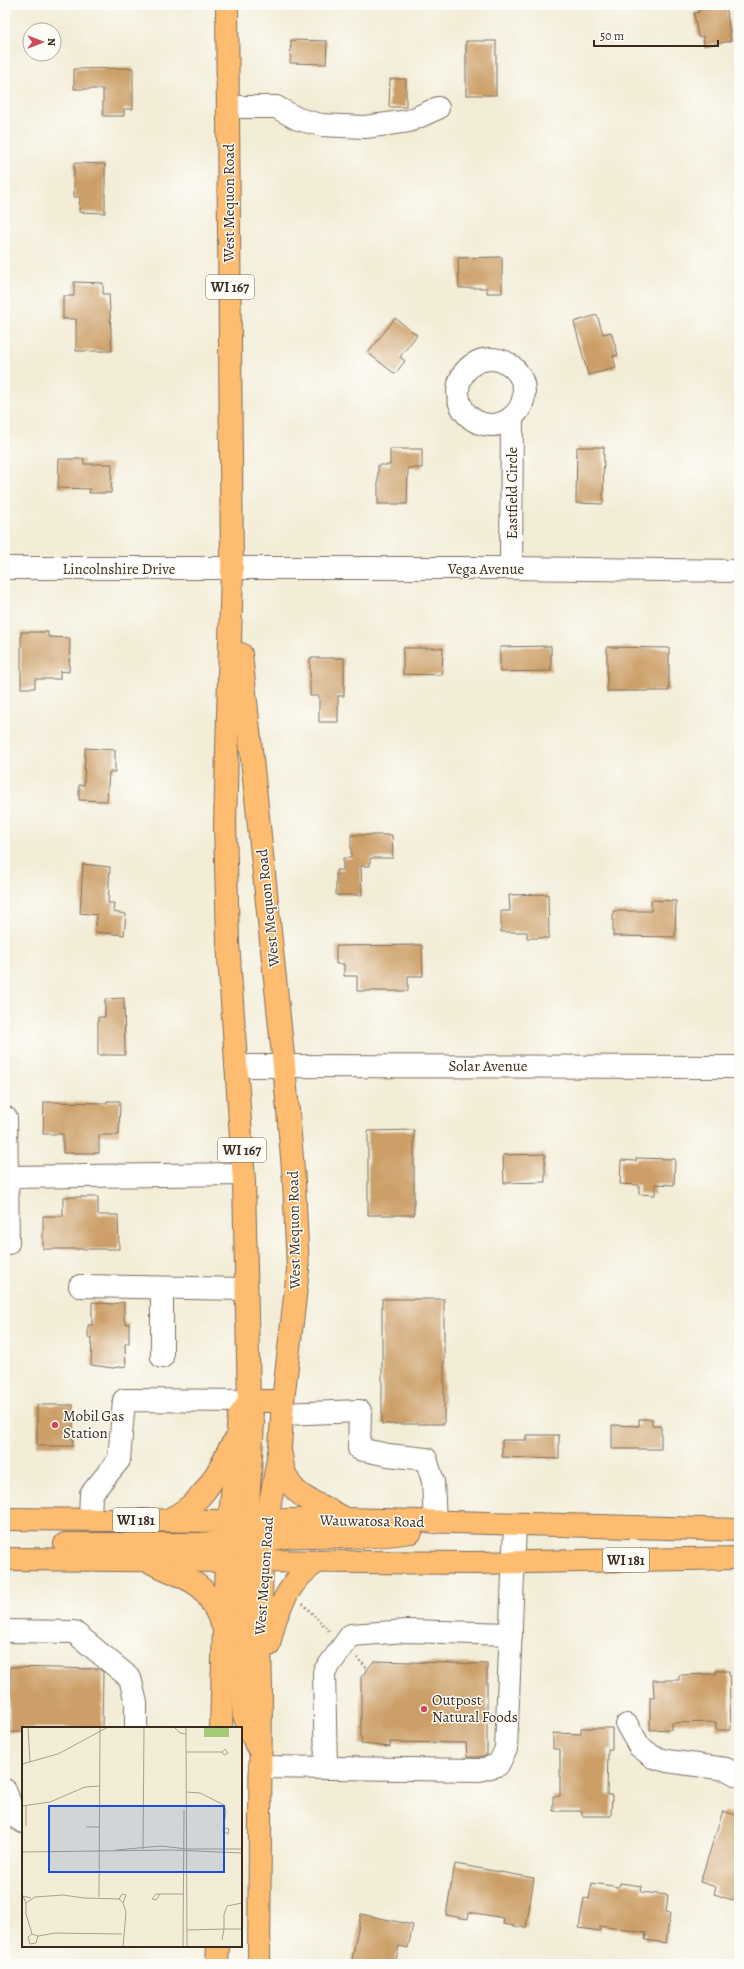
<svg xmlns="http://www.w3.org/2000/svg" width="744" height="1969" font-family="Alegreya,serif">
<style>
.building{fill:#cc9f67}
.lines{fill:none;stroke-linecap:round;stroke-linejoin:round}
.minor-casing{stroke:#7b6e5f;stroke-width:24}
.major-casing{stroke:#7b6e5f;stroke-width:24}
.path{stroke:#7b6e5f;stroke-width:2.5;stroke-dasharray:1 3;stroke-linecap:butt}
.minor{stroke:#fff;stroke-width:22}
.major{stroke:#febc70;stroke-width:22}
.poi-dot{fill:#d1495b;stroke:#fdfcf7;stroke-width:1.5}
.labels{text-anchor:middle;stroke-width:3;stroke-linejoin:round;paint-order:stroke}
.shield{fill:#fdfcf7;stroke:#75695f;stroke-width:1}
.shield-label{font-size:14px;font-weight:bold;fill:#3b2a1e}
.street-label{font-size:15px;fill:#3b2a1e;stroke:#fdfcf7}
.poi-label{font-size:15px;fill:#3b2a1e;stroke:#fdfcf7;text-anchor:start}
.inset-road{fill:none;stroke:#a99f8d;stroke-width:1}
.view{fill:#1d4ed8;fill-opacity:0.15;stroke:#1d4ed8;stroke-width:2}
.inset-edge{fill:none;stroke:#3b2a1e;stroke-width:2}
</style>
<rect width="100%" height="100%" fill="#fdfcf7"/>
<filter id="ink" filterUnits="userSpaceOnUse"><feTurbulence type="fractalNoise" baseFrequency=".025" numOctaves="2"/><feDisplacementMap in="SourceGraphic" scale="8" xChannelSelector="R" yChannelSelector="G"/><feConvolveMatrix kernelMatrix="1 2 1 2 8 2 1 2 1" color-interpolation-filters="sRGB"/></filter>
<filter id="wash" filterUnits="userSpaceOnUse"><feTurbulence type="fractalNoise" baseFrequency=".012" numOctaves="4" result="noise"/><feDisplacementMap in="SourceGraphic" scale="16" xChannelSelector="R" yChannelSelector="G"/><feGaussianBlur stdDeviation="0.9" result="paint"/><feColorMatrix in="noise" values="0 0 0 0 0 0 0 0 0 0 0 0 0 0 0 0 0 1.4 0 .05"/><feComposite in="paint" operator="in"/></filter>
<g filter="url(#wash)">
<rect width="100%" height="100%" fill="#f3edd7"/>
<g id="blocks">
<!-- building -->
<g class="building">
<polygon points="698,5 726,5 731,41 704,46 703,36 698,37 694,13 699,12"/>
<polygon points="291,40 327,41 326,64 290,63"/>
<rect x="466" y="41" width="30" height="54"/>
<polygon points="133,68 133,109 124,109 124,116 103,116 103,89 74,89 74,69"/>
<polygon points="390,79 406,79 406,107 389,107"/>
<polygon points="74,163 105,164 105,213 79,212 80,197 74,197"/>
<polygon points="502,257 502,293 487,293 487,288 459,288 458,258"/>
<polygon points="74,282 103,283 103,294 109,294 112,351 76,351 76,319 63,319 63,296 74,296"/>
<polygon points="597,315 603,334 611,332 618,355 613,356 616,368 588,375 574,322"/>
<polygon points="395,318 417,335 400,357 405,361 395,374 368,353"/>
<polygon points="577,447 604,447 603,504 576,503"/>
<polygon points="390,449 422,449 422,468 408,468 407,504 378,504 378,465 390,465"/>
<polygon points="59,459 84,459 84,464 112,464 111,493 89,493 90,489 58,488"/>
<polygon points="21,632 48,632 48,637 70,638 69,672 60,671 60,679 35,679 35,688 21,688"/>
<polygon points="551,646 551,671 500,672 500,647"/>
<polygon points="607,647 669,648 669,691 607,691"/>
<polygon points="403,648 443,648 442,675 403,674"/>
<polygon points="310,658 344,658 344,696 338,696 338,722 319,722 319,696 310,696"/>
<polygon points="85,748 115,750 115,772 109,772 107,801 79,800 79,785 84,785"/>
<polygon points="351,835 392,835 393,858 370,858 370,866 361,866 362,895 336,895 336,870 343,870 343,858 351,858"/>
<polygon points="83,864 110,867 108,903 114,903 113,912 126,914 124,935 95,932 97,915 80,913"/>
<polygon points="548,894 549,938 527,938 527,932 501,932 501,911 510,911 509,895"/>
<polygon points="651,900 676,901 675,937 613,936 613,911 651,911"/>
<polygon points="422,945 423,976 408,976 408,991 357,991 357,976 344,976 344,964 336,964 336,946"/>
<polygon points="124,998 125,1055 98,1055 98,1017 105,1017 105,999"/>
<polygon points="107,1101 120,1101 119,1135 99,1135 99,1153 63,1153 63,1134 43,1134 44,1102 107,1103"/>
<polygon points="414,1130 414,1215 368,1215 368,1131"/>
<polygon points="545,1154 545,1182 504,1183 503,1155"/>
<polygon points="636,1158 675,1159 674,1185 655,1184 655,1195 639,1194 639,1185 620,1184 621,1160 636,1161"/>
<polygon points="63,1197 98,1197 98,1215 118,1215 119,1249 43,1249 43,1216 63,1216"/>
<rect x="382" y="1299" width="62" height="125"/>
<polygon points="92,1302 112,1304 124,1302 124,1320 126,1324 129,1323 129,1343 126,1343 125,1346 126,1366 113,1368 91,1365 92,1338 88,1338 88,1325 92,1325"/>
<rect x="37" y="1405" width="36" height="41"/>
<polygon points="639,1419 652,1419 652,1426 661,1426 661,1449 612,1449 612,1425 639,1426"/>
<polygon points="526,1435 559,1435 559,1459 502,1457 502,1440 526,1440"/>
<polygon points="374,1661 487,1664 487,1755 478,1757 467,1757 466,1743 390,1742 390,1747 361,1744 361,1677"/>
<polygon points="10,1667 99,1669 103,1672 102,1728 23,1728 23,1732 9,1732"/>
<polygon points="716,1671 729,1671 731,1730 716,1730 716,1722 672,1723 672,1729 650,1730 650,1697 654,1697 653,1680 679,1680 679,1675 716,1674"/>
<polygon points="581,1728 612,1728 612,1749 608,1749 607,1795 612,1795 611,1816 582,1816 582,1811 553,1811 553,1796 560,1796 560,1749 553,1749 553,1733 581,1734"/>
<polygon points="723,1811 739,1816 739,1902 714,1894 716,1887 700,1882"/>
<polygon points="455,1864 534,1878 526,1928 503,1924 504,1918 469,1912 468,1919 446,1915"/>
<polygon points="592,1883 619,1887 620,1883 642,1886 641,1892 668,1895 666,1912 670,1913 666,1943 645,1940 646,1933 600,1926 600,1931 579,1928 584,1898 589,1899"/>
<polygon points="361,1914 413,1925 408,1948 399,1946 395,1964 351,1964"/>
</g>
</g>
</g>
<g filter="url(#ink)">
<use href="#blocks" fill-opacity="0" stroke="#7b6e5f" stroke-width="1"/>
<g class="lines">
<!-- minor casing -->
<g class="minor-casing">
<g id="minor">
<polyline points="228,107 276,107 298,119 321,125 365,127 409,121 438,108"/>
<circle cx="491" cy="392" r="33"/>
<polyline points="5,568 511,568 739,571"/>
<polyline points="511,568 512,417"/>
<polyline points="236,1066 739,1067"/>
<polyline points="6,1118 7,1177"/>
<polyline points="8,1243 7,1177 243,1174"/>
<polyline points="80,1286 246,1289"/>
<polyline points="162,1357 162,1288"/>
<polyline points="282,1414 360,1411 359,1449 388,1455 426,1459 433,1481 435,1522"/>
<polyline points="90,1519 91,1494 119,1460 124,1400 249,1401"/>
<polyline points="5,1631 74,1632 130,1678 136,1703 136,1728"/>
<polyline points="627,1725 639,1746 653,1757 667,1761 726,1769 739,1776"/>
<polyline points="260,1767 480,1770 498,1765 506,1749 515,1525"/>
<polyline points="326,1768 324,1672 351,1635 407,1631 511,1634"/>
<polyline points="5,1790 15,1817 23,1822"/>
</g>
</g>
<!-- major casing -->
<g class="major-casing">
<g id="major">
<polyline points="241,654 284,1065 294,1181 298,1270 283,1401 280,1447 267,1520 262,1561 260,1641 261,1690 259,1964"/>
<path d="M281,1455C286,1500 313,1499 346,1519"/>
<polyline points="5,1519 230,1521 347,1519 739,1530"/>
<path d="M168,1520C196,1506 208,1490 223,1462C226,1456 228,1449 233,1443"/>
<polyline points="253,1535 248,1505 253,1422 249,1401 283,1401"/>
<polyline points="65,1544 199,1544 228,1542 242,1537"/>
<path d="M253,1546C283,1531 318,1537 350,1537C370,1537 391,1535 411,1532"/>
<polyline points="241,1547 246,1561 242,1666 244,1715 256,1745"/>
<polyline points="5,1559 472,1563 739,1558"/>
<path d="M152,1563C166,1570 194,1579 204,1591C212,1601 217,1613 222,1624"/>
<path d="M269,1645C275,1613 289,1579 319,1561"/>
<polyline points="221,1728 226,1561 239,1416 249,1401 244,1182 228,942 225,824 232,569 227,5"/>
<polyline points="217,1964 218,1946"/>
</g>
</g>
<!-- path -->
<g class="path">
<polyline points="303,1604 330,1632"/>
<polyline points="357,1658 368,1669"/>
</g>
<!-- minor -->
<use href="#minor" class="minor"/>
<!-- major -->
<use href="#major" class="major"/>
</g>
</g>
<!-- markers -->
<g class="poi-dot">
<circle cx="55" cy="1425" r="4"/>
<circle cx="424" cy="1709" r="4"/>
</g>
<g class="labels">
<!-- shield labels -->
<g class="shield">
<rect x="206" y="275" width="48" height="24" rx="3"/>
<rect x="218" y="1138" width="48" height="24" rx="3"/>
<rect x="113" y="1508" width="46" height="24" rx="3"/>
<rect x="603" y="1548" width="46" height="24" rx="3"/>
</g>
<g class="shield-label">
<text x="230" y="292">WI 167</text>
<text x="242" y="1155">WI 167</text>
<text x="136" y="1525">WI 181</text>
<text x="626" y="1565">WI 181</text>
</g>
<!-- street labels -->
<g class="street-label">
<text transform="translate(229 203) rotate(-90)" y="5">West Mequon Road</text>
<text transform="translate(512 493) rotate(-90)" y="5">Eastfield Circle</text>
<text x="119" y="574">Lincolnshire Drive</text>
<text x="486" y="574">Vega Avenue</text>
<text transform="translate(268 908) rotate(-96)" y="5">West Mequon Road</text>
<text x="488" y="1071">Solar Avenue</text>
<text transform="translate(294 1230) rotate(-91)" y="5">West Mequon Road</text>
<text transform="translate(372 1521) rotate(1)" y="5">Wauwatosa Road</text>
<text transform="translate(264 1576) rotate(-86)" y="5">West Mequon Road</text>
</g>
<!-- poi labels -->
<g class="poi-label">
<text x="63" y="1421">Mobil Gas<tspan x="63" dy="17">Station</tspan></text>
<text x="432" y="1705">Outpost<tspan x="432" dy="17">Natural Foods</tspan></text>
</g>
</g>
<!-- overview -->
<g transform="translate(22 1727)">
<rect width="220" height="220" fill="#f3edd7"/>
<path d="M182,0H207V10H182Z" fill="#a4cc77"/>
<path class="inset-road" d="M6,0L8,35M152,0L158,6L164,7M164,0L165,220M164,25H200L203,22L206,26L202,28L200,25M0,37L36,27L86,0M164,65L178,66L202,78L204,84L201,104L206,107L207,102L203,101M0,79L28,75L63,60L78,59M4,99V79M64,100H77M121,122L122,0M94,123L139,119L165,122H220M0,125L151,123L220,126M138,167L134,173L130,172L134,167H161M77,170L78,0M97,172L100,167L104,168L101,176M4,176L1,169L9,171M220,176L205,179L202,187V202H220M165,203L202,202L200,213M10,207L6,210L8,217L14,216L16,209M100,207L33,206L16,209L10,207L4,187V176L13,170L41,168L62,171L97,172L101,176L104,185L101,220M161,220L162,83"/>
<path class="view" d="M27,79H202V145H27Z"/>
<rect width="220" height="220" class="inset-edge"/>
</g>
<!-- margin -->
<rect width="744" height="1969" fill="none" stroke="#fdfcf7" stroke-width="20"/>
<!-- north arrow -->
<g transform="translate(42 42) rotate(90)"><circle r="19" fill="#fdfcf7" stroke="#afa8a0"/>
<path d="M0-3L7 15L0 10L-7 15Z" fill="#d1495b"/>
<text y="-6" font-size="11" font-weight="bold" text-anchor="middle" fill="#3b2a1e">N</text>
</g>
<!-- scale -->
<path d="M594 40v6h124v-6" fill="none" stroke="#3b2a1e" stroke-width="2"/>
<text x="600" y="40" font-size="12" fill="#3b2a1e" stroke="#fdfcf7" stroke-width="3" paint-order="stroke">50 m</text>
</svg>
